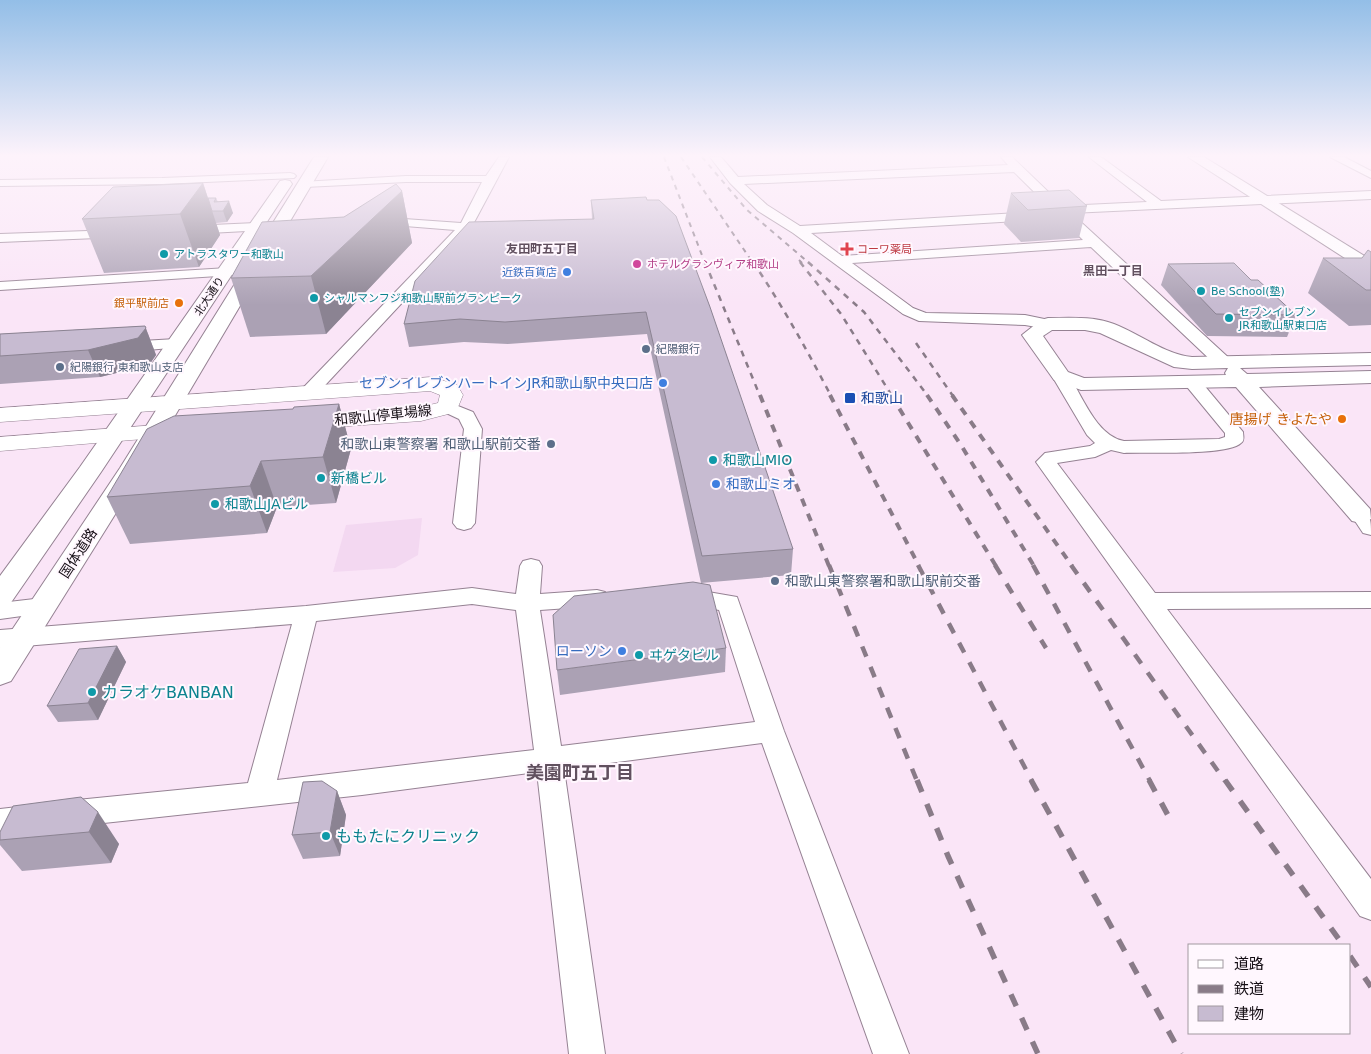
<svg xmlns="http://www.w3.org/2000/svg" width="1371" height="1054" font-family="'DejaVu Sans','Noto Sans JP',sans-serif">
<style>
.built{fill:#f3d8f1}
.lines{fill:none;stroke-linecap:round;stroke-linejoin:round}
.minor-casing{stroke:#958293;stroke-width:2}
.tertiary-casing{stroke:#958293;stroke-width:2}
.primary-casing{stroke:#958293;stroke-width:1}
.minor{fill:#fff;fill-rule:evenodd}
.tertiary{fill:#fff;fill-rule:evenodd}
.primary{fill:#fff;fill-rule:evenodd}
.rail-far4{stroke:#897b88;stroke-width:2;stroke-dasharray:5 5;stroke-linecap:butt}
.rail-far3{stroke:#897b88;stroke-width:2.5;stroke-dasharray:6 6;stroke-linecap:butt}
.rail-far2{stroke:#897b88;stroke-width:4;stroke-dasharray:8 8;stroke-linecap:butt}
.rail-far1{stroke:#897b88;stroke-width:4.5;stroke-dasharray:11 11;stroke-linecap:butt}
.rail{stroke:#897b88;stroke-width:5.5;stroke-dasharray:13 13;stroke-linecap:butt}
.wall{fill:#aba1b4}
.shaded-wall{fill:#8b8392}
.building{fill:#c7bbd1;stroke:#8b8392}
.health-dot{fill:#e0444e;stroke:#fff7fe;stroke-width:2}
.culture-dot{fill:#0f9aa8;stroke:#fff7fe;stroke-width:2}
.hotel-dot{fill:#d1479c;stroke:#fff7fe;stroke-width:2}
.shop-dot{fill:#3f7fe0;stroke:#fff7fe;stroke-width:2}
.food-dot{fill:#e8710a;stroke:#fff7fe;stroke-width:2}
.service-dot{fill:#5c6f8a;stroke:#fff7fe;stroke-width:2}
.transit-dot{fill:#1a4fb4;stroke:#fff7fe;stroke-width:2}
.labels{text-anchor:middle;stroke-width:4;stroke-linejoin:round;paint-order:stroke}
.far-health-label{font-size:11px;fill:#be3a42;stroke:#fff7fe;text-anchor:start}
.far-culture-label{font-size:11px;fill:#0d838f;stroke:#fff7fe;text-anchor:start}
.far-hotel-label{font-size:11px;fill:#b23c85;stroke:#fff7fe;text-anchor:start}
.far-shop-label{font-size:11px;fill:#366cbe;stroke:#fff7fe;text-anchor:end}
.far-street-label{font-size:11px;fill:#140d14;stroke:#fff7fe}
.far-food-label{font-size:11px;fill:#c56008;stroke:#fff7fe;text-anchor:end}
.far-service-label{font-size:11px;fill:#4e5e75;stroke:#fff7fe;text-anchor:start}
.far-neighbourhood-label{font-size:12px;font-weight:bold;fill:#61505f;stroke:#fff7fe}
.shop-label{font-size:14px;fill:#366cbe;stroke:#fff7fe;text-anchor:end}
.transit-label{font-size:14px;fill:#164399;stroke:#fff7fe;text-anchor:start}
.street-label{font-size:14px;fill:#140d14;stroke:#fff7fe}
.food-label{font-size:14px;fill:#c56008;stroke:#fff7fe;text-anchor:end}
.service-label{font-size:14px;fill:#4e5e75;stroke:#fff7fe;text-anchor:end}
.culture-label{font-size:14px;fill:#0d838f;stroke:#fff7fe;text-anchor:start}
.near-culture-label{font-size:16px;fill:#0d838f;stroke:#fff7fe;text-anchor:start}
.near-neighbourhood-label{font-size:18px;font-weight:bold;fill:#61505f;stroke:#fff7fe}
</style>
<rect width="100%" height="100%" fill="#fae5f7"/>
<!-- built -->
<polygon class="built" points="422,518 418,555 395,568 333,572 346,525"/>
<g class="lines">
<!-- minor casing -->
<g class="minor-casing">
<g id="minor">
<polygon points="499,157 509,157 470,230 315,396 309,397 303,396 300,392 303,388 455,230 380,224 374,220 376,217 461,223 482,182 406,182 305,187 301,186 299,184 301,182 406,176 486,176"/>
<path d="M710,157H721L738,177L1008,165L1001,157H1012L1063,206L1147,202L1089,157H1101L1161,201L1371,191V199L1071,213L1230,359L1232,363L1230,367H1218L1091,247L852,263L913,308L926,313L1025,315L1054,321L1056,324L1054,327L1048,329L1025,325L919,321L903,314L793,233L758,211L730,183ZM1014,172L1083,240L842,256L811,233L1035,220L1041,216L1035,212L800,226L767,205L744,184Z"/>
<polygon points="1330,157 1344,157 1371,171 1371,178"/>
<polygon points="290,173 294,174 296,176 294,178 162,184 0,186 0,180 162,178"/>
<polygon points="277,222 282,223 283,226 282,229 190,234 184,230 190,226"/>
<polygon points="117,230 122,231 124,234 122,237 0,242 0,234"/>
<polygon points="244,267 249,268 251,271 249,274 0,290 0,282"/>
<polygon points="176,339 182,341 184,344 182,347 124,352 118,350 116,347 118,344 124,342"/>
<path d="M1061,371L1067,372C1082,395 1096,436 1124,441L1219,439L1225,437V433L1183,382L1186,378L1192,377L1198,378L1243,432C1243,436 1245,440 1241,443C1228,456 1146,452 1124,453L1111,450L1095,457L1057,463L1155,593L1371,592V608L1167,609L1371,879V920L1360,916L1036,462L1045,453L1090,446L1095,443L1087,435L1052,376L1055,372Z"/>
<polygon points="448,402 473,412 482,429 475,523 471,528 464,530 457,528 453,523 464,429 459,419 442,411 439,407 442,403"/>
<path d="M1361,509C1371,512 1371,523 1371,535L1363,533L1351,515L1354,510Z"/>
<path d="M531,559L539,561L542,566L540,594L597,590L605,592L609,598L605,604L597,606L540,610L561,746L755,722L719,610L677,602L673,596L677,590L685,588L737,597L784,731L909,1054H873L762,743L564,769L605,1054H569L537,772L362,795L67,827L57,823L52,814L57,805L67,801L248,783L292,624L0,648V630L306,606L472,588L516,594L520,566L523,561ZM472,604L516,610L534,750L277,780L316,621Z"/>
<polygon points="43,598 51,600 55,606 51,612 0,619 0,603"/>
<polygon points="35,805 45,809 50,818 45,827 35,831 0,835 0,809"/>
</g>
</g>
<!-- tertiary casing -->
<g class="tertiary-casing">
<g id="tertiary">
<polygon points="314,157 328,157 144,468 11,681 0,685 0,648 120,468"/>
<polygon points="1188,157 1204,157 1371,260 1371,272 1365,271"/>
<polygon points="285,180 290,181 292,184 101,472 10,604 0,607 0,576 80,467 280,181"/>
<path d="M1048,318C1070,318 1093,316 1114,324C1140,334 1164,354 1192,357L1371,353V365L1240,368L1247,374L1371,371V383L1259,387L1370,509L1371,519L1361,523L1352,521L1236,387L1081,390L1054,380L1022,335L1041,320ZM1052,330H1085L1100,333L1174,367L1192,369L1228,368L1225,373L1226,375L1084,378L1068,372L1043,336Z"/>
</g>
</g>
<!-- primary casing -->
<g class="primary-casing">
<g id="primary">
<polygon points="432,377 457,385 463,395 456,412 421,421 306,429 298,427 294,422 298,417 306,415 421,407 438,403 440,395 430,391 0,422 0,408"/>
<polygon points="183,423 191,425 195,430 191,435 0,451 0,437"/>
</g>
</g>
<!-- minor -->
<use href="#minor" class="minor"/>
<!-- tertiary -->
<use href="#tertiary" class="tertiary"/>
<!-- primary -->
<use href="#primary" class="primary"/>
<!-- rail-far4 -->
<g class="rail-far4">
<polyline points="664,157 705,263"/>
<polyline points="681,157 753,263"/>
<polyline points="702,157 747,210 809,263"/>
<polyline points="799,260 802,263"/>
</g>
<!-- rail-far3 -->
<g class="rail-far3">
<polyline points="705,262 760,396"/>
<path d="M753,262C782,305 807,350 831,396"/>
<polyline points="800,262 841,314 892,396"/>
<polyline points="808,262 864,312 928,396"/>
<polyline points="916,343 953,396"/>
</g>
<!-- rail-far2 -->
<g class="rail-far2">
<polyline points="760,395 829,566"/>
<polyline points="830,395 919,566"/>
<polyline points="891,395 996,566"/>
<polyline points="927,395 961,445 1034,566"/>
<polyline points="952,395 1072,566"/>
</g>
<!-- rail-far1 -->
<g class="rail-far1">
<polyline points="829,565 917,781"/>
<polyline points="918,565 1032,781"/>
<polyline points="995,565 1046,648"/>
<polyline points="1033,565 1150,781"/>
<polyline points="1071,565 1225,781"/>
</g>
<!-- rail -->
<g class="rail">
<polyline points="917,780 948,856 1038,1054"/>
<polyline points="1031,780 1181,1054"/>
<polyline points="1149,780 1170,819"/>
<polyline points="1225,780 1343,945"/>
<polyline points="1350,956 1371,987"/>
</g>
</g>
<!-- wall -->
<g class="wall">
<polygon points="203,183 208,198 216,198 218,202 233,213 227,222 216,223 220,235 199,267 104,273 82,219"/>
<polygon points="402,191 412,243 326,334 250,337 231,278 344,217"/>
<polygon points="1011,193 1087,206 1079,238 1021,242 1004,224"/>
<polygon points="591,200 793,549 791,575 701,583 647,334 508,344 464,342 409,347 404,324 592,219"/>
<polygon points="1371,252 1371,325 1349,326 1308,293 1323,258 1362,258"/>
<polygon points="1168,264 1251,280 1296,315 1287,337 1207,336 1161,285"/>
<polygon points="145,326 156,355 149,365 100,377 0,384 0,334"/>
<polygon points="339,404 351,449 336,503 277,507 267,533 130,544 107,497 293,409"/>
<polygon points="117,646 126,662 98,720 58,722 47,706"/>
<polygon points="726,648 725,672 560,695 557,670"/>
<polygon points="337,791 346,815 340,856 303,859 292,835"/>
<polygon points="81,797 119,844 111,863 22,871 0,845 0,832"/>
</g>
<!-- shaded-wall -->
<g class="shaded-wall">
<polygon points="203,183 220,235 199,267 180,214"/>
<polygon points="402,191 412,243 326,334 311,276"/>
<polygon points="229,201 233,213 227,222 223,211"/>
<polygon points="145,326 156,355 149,365 100,377 88,350"/>
<polygon points="339,404 351,449 336,503 323,457"/>
<polygon points="261,461 277,507 267,533 250,486"/>
<polygon points="117,646 126,662 98,720 88,703"/>
<polygon points="337,791 346,815 340,856 330,832"/>
<polygon points="98,812 119,844 111,863 89,832"/>
</g>
<!-- building -->
<g class="building">
<polygon points="203,183 180,214 82,219 113,187"/>
<polygon points="396,184 402,191 311,276 231,278 262,222 344,217"/>
<polygon points="1069,190 1087,206 1028,210 1011,193"/>
<polygon points="646,197 647,200 659,200 676,216 710,307 793,549 702,556 646,312 505,322 460,319 404,324 415,281 469,222 594,219 591,200"/>
<polygon points="208,198 216,198 214,202 229,201 223,211 212,211"/>
<polygon points="1368,250 1371,252 1371,290 1366,290 1323,258 1362,258"/>
<polygon points="1234,263 1251,280 1258,280 1296,315 1216,314 1168,264"/>
<polygon points="145,326 146,328 138,338 88,350 0,356 0,334"/>
<polygon points="339,404 323,457 261,461 250,486 107,497 147,429 174,416 293,409 294,407"/>
<polygon points="693,582 710,585 726,648 557,670 553,615 574,596"/>
<polygon points="117,646 88,703 47,706 79,649"/>
<polygon points="322,781 337,791 330,832 292,835 303,782"/>
<polygon points="81,797 98,812 89,832 0,840 0,832 13,806"/>
</g>
<!-- sky -->
<linearGradient id="sky" x2="0" y2="1"><stop stop-color="#93bee7"/><stop offset="0.51" stop-color="#fdf3fb"/><stop offset="1" stop-color="#fdf3fb" stop-opacity="0"/></linearGradient>
<rect width="1371" height="305" fill="url(#sky)"/>
<!-- markers -->
<path class="health-dot" d="M844.5 241.5h5v5h5v5h-5v5h-5v-5h-5v-5h5z"/>
<g class="culture-dot">
<circle cx="164" cy="254" r="5"/>
<circle cx="1201" cy="291" r="5"/>
<circle cx="314" cy="298" r="5"/>
<circle cx="1229" cy="318" r="5"/>
<circle cx="713" cy="460" r="5"/>
<circle cx="321" cy="478" r="5"/>
<circle cx="215" cy="504" r="5"/>
<circle cx="639" cy="655" r="5"/>
<circle cx="92" cy="692" r="5"/>
<circle cx="326" cy="836" r="5"/>
</g>
<circle class="hotel-dot" cx="637" cy="264" r="5"/>
<g class="shop-dot">
<circle cx="567" cy="272" r="5"/>
<circle cx="663" cy="383" r="5"/>
<circle cx="716" cy="484" r="5"/>
<circle cx="622" cy="651" r="5"/>
</g>
<g class="food-dot">
<circle cx="179" cy="303" r="5"/>
<circle cx="1342" cy="419" r="5"/>
</g>
<g class="service-dot">
<circle cx="646" cy="349" r="5"/>
<circle cx="60" cy="367" r="5"/>
<circle cx="551" cy="444" r="5"/>
<circle cx="775" cy="581" r="5"/>
</g>
<rect class="transit-dot" x="844" y="392" width="12" height="12" rx="2.5"/>
<g class="labels">
<!-- far-health labels -->
<g class="far-health-label">
<text x="857" y="253">コーワ薬局</text>
</g>
<!-- far-culture labels -->
<g class="far-culture-label">
<text x="174" y="258">アトラスタワー和歌山</text>
<text x="1211" y="295">Be School(塾)</text>
<text x="324" y="302">シャルマンフジ和歌山駅前グランピーク</text>
<text x="1239" y="316">セブンイレブン<tspan x="1239" dy="13">JR和歌山駅東口店</tspan></text>
</g>
<!-- far-hotel labels -->
<g class="far-hotel-label">
<text x="647" y="268">ホテルグランヴィア和歌山</text>
</g>
<!-- far-shop labels -->
<g class="far-shop-label">
<text x="557" y="276">近鉄百貨店</text>
</g>
<!-- far-street labels -->
<g class="far-street-label">
<text transform="translate(209 296) rotate(-56)" y="4">北大通り</text>
</g>
<!-- far-food labels -->
<g class="far-food-label">
<text x="169" y="307">銀平駅前店</text>
</g>
<!-- far-service labels -->
<g class="far-service-label">
<text x="656" y="353">紀陽銀行</text>
<text x="70" y="371">紀陽銀行 東和歌山支店</text>
</g>
<!-- far-neighbourhood labels -->
<g class="far-neighbourhood-label">
<text x="542" y="253">友田町五丁目</text>
<text x="1113" y="275">黒田一丁目</text>
</g>
<!-- shop labels -->
<g class="shop-label">
<text x="653" y="388">セブンイレブンハートインJR和歌山駅中央口店</text>
<text x="726" y="489" text-anchor="start">和歌山ミオ</text>
<text x="612" y="656">ローソン</text>
</g>
<!-- transit labels -->
<g class="transit-label">
<text x="861" y="403">和歌山</text>
</g>
<!-- street labels -->
<g class="street-label">
<text transform="translate(383 415) rotate(-6)" y="5">和歌山停車場線</text>
<text transform="translate(78 553) rotate(-57)" y="5">国体道路</text>
</g>
<!-- food labels -->
<g class="food-label">
<text x="1332" y="424">唐揚げ きよたや</text>
</g>
<!-- service labels -->
<g class="service-label">
<text x="541" y="449">和歌山東警察署 和歌山駅前交番</text>
<text x="785" y="586" text-anchor="start">和歌山東警察署和歌山駅前交番</text>
</g>
<!-- culture labels -->
<g class="culture-label">
<text x="723" y="465">和歌山MIO</text>
<text x="331" y="483">新橋ビル</text>
<text x="225" y="509">和歌山JAビル</text>
<text x="649" y="660">ヰゲタビル</text>
</g>
<!-- near-culture labels -->
<g class="near-culture-label">
<text x="102" y="698">カラオケBANBAN</text>
<text x="336" y="842">ももたにクリニック</text>
</g>
<!-- near-neighbourhood labels -->
<g class="near-neighbourhood-label">
<text x="580" y="779">美園町五丁目</text>
</g>
</g>
<!-- legend -->
<rect x="1188" y="944" width="162" height="90" fill="#fff7fe" stroke="#a199a0"/>
<rect x="1198" y="960" width="25" height="8" fill="#ffffff" stroke="#a199a0"/>
<text x="1234" y="969" font-size="15" fill="#140d14">道路</text>
<rect x="1198" y="985" width="25" height="8" fill="#897b88" stroke="#a199a0"/>
<text x="1234" y="994" font-size="15" fill="#140d14">鉄道</text>
<rect x="1198" y="1006" width="25" height="15" fill="#c7bbd1" stroke="#a199a0"/>
<text x="1234" y="1019" font-size="15" fill="#140d14">建物</text>
</svg>
